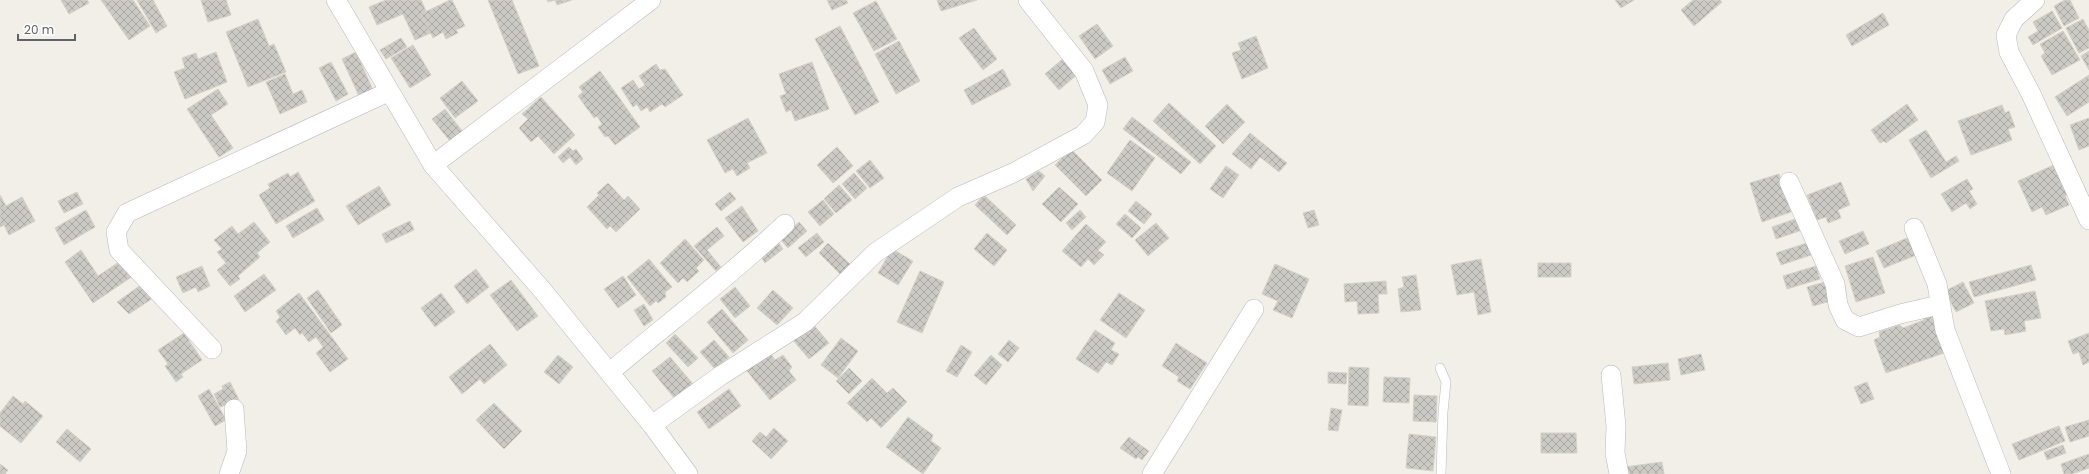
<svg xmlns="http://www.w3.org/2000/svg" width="2089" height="474" font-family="Poppins,sans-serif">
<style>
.building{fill:url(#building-cross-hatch);stroke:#d6d1c6}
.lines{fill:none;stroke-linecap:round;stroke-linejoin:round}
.lane-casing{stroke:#b5b8bc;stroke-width:10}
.street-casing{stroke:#b5b8bc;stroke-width:20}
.lane{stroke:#fff;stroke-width:9}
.street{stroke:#fff;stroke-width:19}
</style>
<defs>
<pattern id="building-cross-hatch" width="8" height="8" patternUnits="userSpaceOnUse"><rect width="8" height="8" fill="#cccac5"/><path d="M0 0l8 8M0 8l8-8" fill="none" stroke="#a9a8a4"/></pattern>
</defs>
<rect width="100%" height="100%" fill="#f1efe8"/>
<!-- building -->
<g class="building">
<polygon points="61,0 87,0 89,3 69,14"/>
<polygon points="101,0 133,0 150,26 129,40"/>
<polygon points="137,0 153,0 167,26 156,33"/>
<polygon points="201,0 226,0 231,15 208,22"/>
<polygon points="386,0 421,0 435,31 415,40 403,14 377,25 369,7"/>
<polygon points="450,0 452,0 465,26 456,30 458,33 446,39 443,32 433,38 421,14"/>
<polygon points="488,0 512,0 539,66 518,74"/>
<polygon points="547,0 572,0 557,5 555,0 548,2"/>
<polygon points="827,0 846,0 848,3 832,10"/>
<polygon points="937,0 977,0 941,11"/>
<polygon points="1615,0 1634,0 1621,8"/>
<polygon points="1693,0 1720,0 1722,2 1694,26 1681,10"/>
<polygon points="2065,0 2070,0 2079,18 2064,26 2054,6"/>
<polygon points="876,1 897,39 874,51 853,13"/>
<polygon points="2052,11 2062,28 2033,45 2028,37 2038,31 2033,22"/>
<polygon points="1883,13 1889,25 1852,46 1846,35"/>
<polygon points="258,19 269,46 274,44 286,72 248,87 226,32"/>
<polygon points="2083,19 2089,30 2089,48 2079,53 2066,28"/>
<polygon points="1097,24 1113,46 1095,59 1079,36"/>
<polygon points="840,26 879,102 855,115 815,39"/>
<polygon points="974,28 997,59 983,70 959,38"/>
<polygon points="2063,31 2080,60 2052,75 2041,56 2045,53 2040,44"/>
<polygon points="1256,36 1268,68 1242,79 1232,53 1241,50 1238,43"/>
<polygon points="401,38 407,47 386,59 380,50"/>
<polygon points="899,41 920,81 896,94 875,54"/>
<polygon points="413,45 431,75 410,88 391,58"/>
<polygon points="2089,51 2089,70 2081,56"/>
<polygon points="216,52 227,82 185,99 174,72 185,68 182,58 196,53 198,59"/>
<polygon points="356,52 373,90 359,96 342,59"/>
<polygon points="1065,57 1079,73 1059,90 1045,74"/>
<polygon points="1125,57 1133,71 1110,84 1102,70"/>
<polygon points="331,62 348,94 336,101 319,68"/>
<polygon points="812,62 829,109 795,121 791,110 786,112 780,96 786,94 779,74"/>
<polygon points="656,64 660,70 665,69 683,95 665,107 662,104 650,112 647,107 641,111 637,104 633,107 621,88 633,80 639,89 645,85 639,76"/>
<polygon points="1003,69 1011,85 972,105 964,90"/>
<polygon points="600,71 640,127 615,145 608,136 605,137 598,127 602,124 597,116 594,118 578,96 583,92 579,87"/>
<polygon points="285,74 293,94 302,90 307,102 280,114 266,82"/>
<polygon points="2089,75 2089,102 2067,116 2055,97"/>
<polygon points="462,81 478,101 455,118 440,98"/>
<polygon points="218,89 228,104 211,115 233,148 219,157 187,109"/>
<polygon points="541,97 575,135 554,154 538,136 531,142 519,128 528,119 522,114"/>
<polygon points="1169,103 1216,146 1200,164 1153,121"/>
<polygon points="1227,104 1245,122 1223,144 1205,126"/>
<polygon points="1907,104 1918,120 1886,143 1884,141 1880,143 1871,130"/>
<polygon points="2002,105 2005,113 2009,111 2015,127 2008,129 2012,140 1971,155 1958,121"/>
<polygon points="445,109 466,136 454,146 432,119"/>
<polygon points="1132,117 1191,162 1181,174 1123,129"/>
<polygon points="748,118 767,153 747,163 750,168 737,176 733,169 725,173 707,140"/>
<polygon points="2089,118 2089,146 2079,150 2070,125"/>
<polygon points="1926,130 1946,162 1956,156 1959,161 1931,178 1909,140"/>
<polygon points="1250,133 1287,163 1279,172 1260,157 1251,169 1232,154"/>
<polygon points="1130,140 1155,158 1132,191 1107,173"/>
<polygon points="569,147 573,151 576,149 583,159 576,165 570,157 563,163 558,157"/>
<polygon points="837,147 853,166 833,183 817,165"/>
<polygon points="1071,149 1102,180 1086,196 1055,165"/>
<polygon points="870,160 884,178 870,188 856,171"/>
<polygon points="2056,164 2069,194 2065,196 2069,205 2046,215 2042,207 2032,212 2018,181"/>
<polygon points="1226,166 1239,175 1223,198 1210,189"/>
<polygon points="1039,171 1045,176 1033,191 1026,179"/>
<polygon points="298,172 315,201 276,224 259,195 270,188 268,184 288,173 290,177"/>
<polygon points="854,173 867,188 855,199 842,184"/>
<polygon points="1779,174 1791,212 1762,222 1750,183"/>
<polygon points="1967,179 1973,189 1969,191 1977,204 1970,209 1966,203 1952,212 1941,194"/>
<polygon points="1841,182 1850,205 1838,210 1841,218 1828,223 1826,217 1817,220 1807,195"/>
<polygon points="608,183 624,200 628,196 640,209 616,232 610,226 607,229 587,207 599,195 597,193"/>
<polygon points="839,185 852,200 836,213 824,199"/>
<polygon points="379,186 391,205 358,225 346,206"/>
<polygon points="1059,187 1078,204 1061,222 1042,204"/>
<polygon points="77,192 83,204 64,213 58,201"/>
<polygon points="730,192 736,199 721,211 715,204"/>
<polygon points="0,195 6,206 22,197 35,221 9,235 4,225 0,227"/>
<polygon points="984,195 1016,225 1007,235 975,205"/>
<polygon points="823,200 834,214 820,226 808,212"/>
<polygon points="1136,201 1152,214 1144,224 1128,211"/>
<polygon points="742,206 758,231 743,242 725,218"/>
<polygon points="317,208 324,220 293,238 286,226"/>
<polygon points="86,210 95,227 64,245 55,228"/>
<polygon points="1080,210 1086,217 1072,230 1066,223"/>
<polygon points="1314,210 1319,225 1308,228 1303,213"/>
<polygon points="1125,214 1141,228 1132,238 1116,224"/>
<polygon points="1798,218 1802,230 1776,239 1772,227"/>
<polygon points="410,221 414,230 386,243 382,234"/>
<polygon points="254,222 270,242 257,253 260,257 238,276 240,279 230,286 217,270 226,263 217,252 222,249 214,240 232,226 238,234"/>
<polygon points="799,222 807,231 788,248 780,239"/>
<polygon points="1156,223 1169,238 1148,256 1135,240"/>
<polygon points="1086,224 1106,242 1098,250 1104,255 1094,265 1088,259 1081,267 1062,251"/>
<polygon points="717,227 724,236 707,250 721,267 716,271 694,246"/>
<polygon points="1863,231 1869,244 1845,254 1839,241"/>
<polygon points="817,233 824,242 806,257 798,248"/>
<polygon points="987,233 1007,250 994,266 974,249"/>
<polygon points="1912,236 1919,254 1884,268 1876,251"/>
<polygon points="685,239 704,260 696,268 699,271 687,282 683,278 678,283 660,263"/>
<polygon points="778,242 783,249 765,263 760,255"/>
<polygon points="828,243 853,267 843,277 819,253"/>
<polygon points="1807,243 1811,255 1781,265 1776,253"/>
<polygon points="892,249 913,261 898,285 878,273"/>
<polygon points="81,250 98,276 122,260 133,276 93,303 65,262"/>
<polygon points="1873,257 1885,293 1856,302 1845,266"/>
<polygon points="649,259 672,287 665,292 666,297 658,303 656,301 650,306 627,277"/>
<polygon points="1481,259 1491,312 1478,315 1474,292 1457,295 1451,265"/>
<rect x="1538" y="263" width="33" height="14"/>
<polygon points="1275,264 1309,279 1292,318 1273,310 1278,301 1262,294"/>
<polygon points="2031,265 2036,280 1974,297 1969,282"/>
<polygon points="202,266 210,286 198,292 196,287 183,293 176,277"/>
<polygon points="1816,266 1820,279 1787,289 1783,276"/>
<polygon points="476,269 489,287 467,304 454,286"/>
<polygon points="920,271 944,282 922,333 897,322"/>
<polygon points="264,274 276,290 245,312 234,296"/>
<polygon points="1416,275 1421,310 1401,312 1398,289 1404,287 1402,277"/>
<polygon points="623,276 636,295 618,308 604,289"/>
<polygon points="511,280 538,316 517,331 490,295"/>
<polygon points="1386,281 1387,294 1378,294 1379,313 1358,314 1357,301 1345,302 1344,284"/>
<polygon points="1829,281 1834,300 1813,306 1807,287"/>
<polygon points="145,282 156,296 129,314 117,302"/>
<polygon points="1963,282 1974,303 1956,312 1945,291"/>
<polygon points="735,287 750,306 735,318 720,299"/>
<polygon points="318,290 342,325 331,333 307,298"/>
<polygon points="773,290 793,308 777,325 757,308"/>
<polygon points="2035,291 2041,318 2024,321 2026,331 2005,335 2004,329 1991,331 1985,301"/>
<polygon points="299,293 348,359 330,372 316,353 323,347 316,337 309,342 302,333 300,335 295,328 286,335 276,321 280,317 276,311"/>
<polygon points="441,293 455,312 435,327 421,308"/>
<polygon points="1119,293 1145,310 1126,338 1100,320"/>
<polygon points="644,304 653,320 644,326 634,310"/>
<polygon points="722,309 748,340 733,353 707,322"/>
<polygon points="1933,312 1947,352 1886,373 1874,340 1880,337 1879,332 1900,325 1903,328 1924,320 1922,316"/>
<polygon points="812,323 829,343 809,359 793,340"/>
<polygon points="1095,330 1115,343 1111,350 1119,354 1112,365 1106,362 1098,373 1076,359"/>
<polygon points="184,333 202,360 181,374 183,377 176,382 165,366 168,364 158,350"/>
<polygon points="2089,333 2089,362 2083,365 2079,352 2073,354 2068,341"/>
<polygon points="675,334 698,358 688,367 666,343"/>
<polygon points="841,338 858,351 838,378 821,365"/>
<polygon points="714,340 729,357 715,369 700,352"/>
<polygon points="1009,340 1019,348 1008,362 998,354"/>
<polygon points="1176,343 1207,363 1190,389 1177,381 1179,377 1162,366"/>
<polygon points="490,344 507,365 484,384 480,379 462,394 449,377"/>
<polygon points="961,345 972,352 957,377 946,371"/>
<polygon points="767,349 775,360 783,355 792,367 789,371 796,380 770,400 744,367"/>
<polygon points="1701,354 1705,370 1681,375 1678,359"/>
<polygon points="558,355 573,367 559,384 544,372"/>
<polygon points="991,355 1002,365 986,385 974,375"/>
<polygon points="670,357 693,384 675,399 652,371"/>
<polygon points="1668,363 1670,380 1634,384 1632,367"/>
<polygon points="1349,367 1369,368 1368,406 1348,405"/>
<polygon points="849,368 862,381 849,394 836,381"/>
<polygon points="1328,372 1347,373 1346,384 1328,383"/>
<polygon points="1384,377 1410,378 1409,403 1383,402"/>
<polygon points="872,378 887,393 893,388 907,402 881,428 871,418 867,422 847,403"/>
<polygon points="230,382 239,400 220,407 214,394 223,389 222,386"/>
<polygon points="1867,382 1874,399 1861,404 1854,387"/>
<polygon points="209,389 226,420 215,426 198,396"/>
<polygon points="729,389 741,406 709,429 697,412"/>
<polygon points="1414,395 1437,396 1436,422 1413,421"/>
<polygon points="13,396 23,404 25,401 43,416 21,443 0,426 0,413"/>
<polygon points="494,403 522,431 504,449 476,420"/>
<polygon points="1331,408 1342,410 1338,431 1328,430"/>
<polygon points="908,417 933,435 931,441 941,448 923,474 886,447"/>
<polygon points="2089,420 2089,436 2070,442 2065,427"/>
<polygon points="2059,426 2065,441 2019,460 2012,444"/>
<polygon points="774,428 788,441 771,459 752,441 760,432 766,437"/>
<polygon points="67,429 91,449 80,462 56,442"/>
<polygon points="1541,433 1576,433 1577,453 1541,453"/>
<polygon points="1409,434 1436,437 1433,471 1406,468"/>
<polygon points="1129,437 1149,451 1142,460 1138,457 1136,459 1120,448"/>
<polygon points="2063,445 2066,453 2047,460 2044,452"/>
<polygon points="2089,454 2089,468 2072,474 2064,474 2061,464"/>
<polygon points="1662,462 1664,474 1626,474 1625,467"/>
<polygon points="0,464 8,470 5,474 0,474"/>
</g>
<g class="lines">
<!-- lane casing -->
<g class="lane-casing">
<polyline id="lane" points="1440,368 1446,382 1443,412 1441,474"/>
</g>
<!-- street casing -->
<g class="street-casing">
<g id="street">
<polyline points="336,0 433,165 543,291 652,425 688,474"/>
<polyline points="2035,0 2014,19 2006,35 2009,52 2031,94 2089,220"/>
<polyline points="433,165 651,0"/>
<polyline points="1789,182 1835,284 1838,305 1845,320 1859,327 1900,314 1939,305"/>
<polyline points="1914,228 1937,284 1945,330 2001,474"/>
<polyline points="212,349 119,250 116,232 127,213 388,92"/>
<path d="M610,372C668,323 729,277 785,224"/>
<polyline points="1611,375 1616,426 1615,453 1619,474"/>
<polyline points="652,425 720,376 805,322 875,253 958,197 1013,173 1083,135 1095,122 1098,105 1084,71 1028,0"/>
<polyline points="229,474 237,451 234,409"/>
<polyline points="1152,474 1254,309"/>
</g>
</g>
<!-- lane -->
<use href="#lane" class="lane"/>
<!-- street -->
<use href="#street" class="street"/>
</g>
<!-- scale -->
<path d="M18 34v6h57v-6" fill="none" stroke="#5f6368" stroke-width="2"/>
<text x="24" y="34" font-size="12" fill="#5f6368" stroke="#ffffff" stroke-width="3" paint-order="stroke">20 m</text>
</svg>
